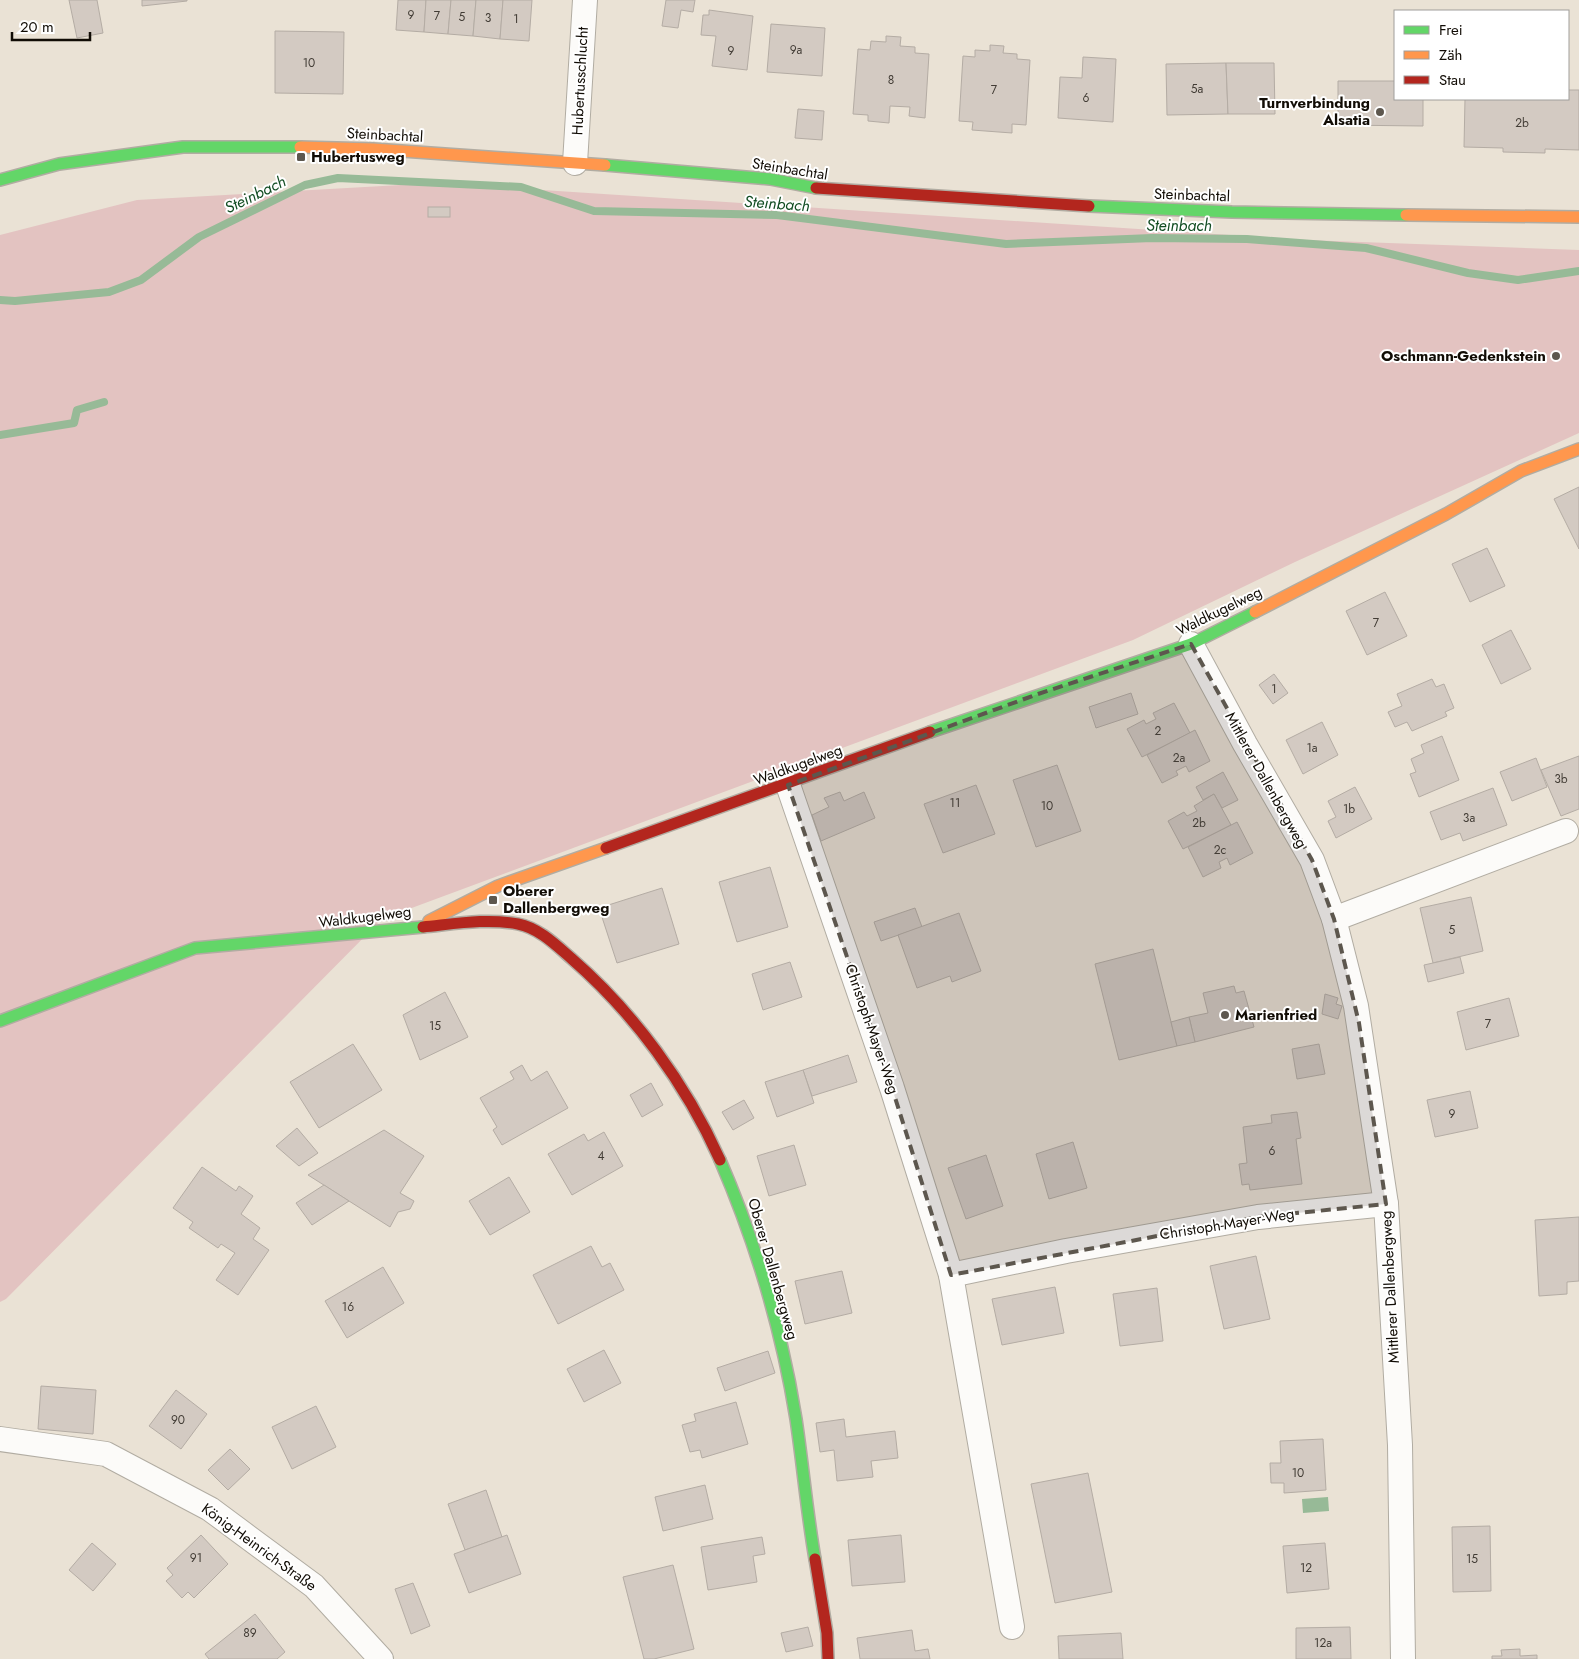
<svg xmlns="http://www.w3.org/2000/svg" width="1579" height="1659" font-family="Jost,sans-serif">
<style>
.green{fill:#e3c3c1}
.water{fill:#97ba97}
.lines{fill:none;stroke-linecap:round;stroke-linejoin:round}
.stream{stroke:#97ba97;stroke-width:8}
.building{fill:#d3cac2;stroke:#b4aca4}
.street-casing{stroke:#b1aca2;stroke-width:26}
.fast-casing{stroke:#b1aca2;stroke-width:14}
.slow-casing{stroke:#b1aca2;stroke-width:14}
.jam-casing{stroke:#b1aca2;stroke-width:14}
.street{stroke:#fcfbf9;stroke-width:24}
.fast{stroke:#63d668;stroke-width:11}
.slow{stroke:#ff974d;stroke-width:11}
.jam{stroke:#b3261e;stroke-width:11}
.marked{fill:#5d574e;fill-opacity:0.2;stroke:#5d574e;stroke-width:4;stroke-dasharray:10 6;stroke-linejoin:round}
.poi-dot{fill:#5d574e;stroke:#fff;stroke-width:2}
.labels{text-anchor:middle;stroke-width:4;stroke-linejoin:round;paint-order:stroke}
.number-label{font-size:12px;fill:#423c35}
.street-label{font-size:15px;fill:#110c05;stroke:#fff}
.poi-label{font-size:15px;font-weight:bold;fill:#110c05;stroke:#fff;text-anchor:start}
.water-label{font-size:16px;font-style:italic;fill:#124d23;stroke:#fff}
</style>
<rect width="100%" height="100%" fill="#eae2d5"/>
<!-- green -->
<polygon class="green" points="436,183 1306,240 1579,250 1579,433 1295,562 1133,640 382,919 6,1299 0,1302 0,235 137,200"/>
<!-- water -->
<polygon class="water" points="1328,1497 1329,1511 1303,1513 1302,1499"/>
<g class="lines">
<!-- stream -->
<g class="stream">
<polyline points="0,300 15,301 109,292 141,280 199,237 305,185 338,178 521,187 594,211 777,215 1006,244 1152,238 1247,239 1366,248 1468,273 1518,280 1579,271"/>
<polyline points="0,435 74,423 77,410 104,402"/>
</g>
</g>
<!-- building -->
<g class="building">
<polygon points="69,0 97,0 103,33 77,38"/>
<polygon points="142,0 187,0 187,1 142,6"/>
<polygon points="398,0 426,0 424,32 396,30"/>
<polygon points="426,0 451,0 448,34 424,32"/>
<polygon points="451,0 476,0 473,36 448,34"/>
<polygon points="476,0 503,0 500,39 473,36"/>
<polygon points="503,0 532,0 529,41 500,39"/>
<polygon points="666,0 695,0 693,12 681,10 678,28 662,26"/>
<polygon points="709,10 753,16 747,70 712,66 716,36 701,35 703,15 709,15"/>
<polygon points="771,24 825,28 822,76 767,72"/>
<polygon points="275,31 344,32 343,94 275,93"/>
<polygon points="886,36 901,37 900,46 915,47 915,53 929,54 925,118 909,116 910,107 890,106 889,123 868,121 868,115 853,114 858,49 870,50 871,41 886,42"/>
<polygon points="990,45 1004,46 1003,53 1017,54 1017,59 1030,60 1026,125 1012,124 1012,133 972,130 973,122 959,121 963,56 975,57 975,50 990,51"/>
<polygon points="1083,57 1116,59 1113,122 1058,118 1060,77 1082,78"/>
<polygon points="1226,63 1228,114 1167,115 1166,64"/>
<polygon points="1226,63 1274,63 1275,114 1228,114"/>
<polygon points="1338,81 1395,81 1395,99 1423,99 1423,126 1338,125"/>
<polygon points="1568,90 1579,90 1579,150 1545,149 1545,153 1503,152 1503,148 1464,147 1465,99 1568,99"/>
<polygon points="798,109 824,111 822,140 795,138"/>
<rect x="428" y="207" width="22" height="10"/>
<polygon points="1579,487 1579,549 1554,499"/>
<polygon points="1487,548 1505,586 1470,602 1452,564"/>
<polygon points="1385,592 1407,636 1367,655 1346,611"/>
<polygon points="1511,630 1531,669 1501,684 1482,645"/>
<polygon points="1274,674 1288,693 1273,704 1259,685"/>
<polygon points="1432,679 1436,687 1444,684 1454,708 1445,712 1447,716 1412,731 1407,722 1395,727 1388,712 1402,706 1397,694"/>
<polygon points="1131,693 1138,714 1096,728 1089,707"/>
<polygon points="1174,703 1190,733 1142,757 1127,729 1144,720 1146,724 1156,719 1153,713"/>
<polygon points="1322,722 1338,755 1303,774 1286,740"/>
<polygon points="1195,730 1210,761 1189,772 1186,766 1176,771 1178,775 1162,783 1147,755"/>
<polygon points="1442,736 1459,780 1419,797 1410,774 1416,772 1411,759 1424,753 1421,745"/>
<polygon points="1579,756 1579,809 1561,816 1541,770"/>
<polygon points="1536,758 1547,787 1512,801 1500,772"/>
<polygon points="1057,765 1081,831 1036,847 1013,780"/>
<polygon points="1223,772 1238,800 1222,808 1214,794 1203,800 1196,787"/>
<polygon points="976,785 995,834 943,853 924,804"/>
<polygon points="1355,787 1372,819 1336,838 1328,821 1336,817 1328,801"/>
<polygon points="1493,788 1507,825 1463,841 1460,833 1441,840 1430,812"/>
<polygon points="840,792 844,801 864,792 875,818 821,841 812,815 829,807 824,798"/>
<polygon points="1214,794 1231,825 1183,849 1168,821 1184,812 1187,816 1197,811 1194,806"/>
<polygon points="1237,822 1253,853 1230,865 1227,858 1219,862 1221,868 1203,877 1188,847"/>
<polygon points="770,867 788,927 737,942 719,882"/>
<polygon points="662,888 679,944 617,963 599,908"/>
<polygon points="1471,897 1483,951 1433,963 1420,908"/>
<polygon points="915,908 922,927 881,941 874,922"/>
<polygon points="959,913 981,971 952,982 950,976 917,988 898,935"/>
<polygon points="1153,949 1177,1046 1119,1060 1095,964"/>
<polygon points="1460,957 1464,973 1428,982 1424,965"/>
<polygon points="790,962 802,997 763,1010 752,974"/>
<polygon points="1234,986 1236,993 1244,991 1254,1027 1195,1042 1189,1017 1208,1013 1203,993"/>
<polygon points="445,992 468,1037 420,1060 403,1015"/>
<polygon points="1325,994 1338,998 1336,1004 1342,1006 1338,1019 1322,1014"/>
<polygon points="1509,998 1519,1036 1466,1050 1457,1012"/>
<polygon points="1189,1017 1195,1042 1177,1046 1171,1022"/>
<polygon points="353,1044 382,1090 319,1128 290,1082"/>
<polygon points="1319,1044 1325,1074 1297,1079 1292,1049"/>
<polygon points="848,1055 857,1082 812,1096 803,1070"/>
<polygon points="522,1065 531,1081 547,1071 568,1108 502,1145 493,1130 497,1127 480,1098 514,1079 510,1072"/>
<polygon points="803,1070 814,1103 777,1117 765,1082"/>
<polygon points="651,1083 663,1105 642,1117 630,1095"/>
<polygon points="1470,1091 1478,1128 1435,1137 1427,1100"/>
<polygon points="744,1100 754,1118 733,1130 722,1112"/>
<polygon points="1297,1112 1301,1138 1296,1139 1302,1184 1250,1190 1249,1184 1242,1185 1239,1164 1247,1163 1243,1127 1272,1123 1271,1115"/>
<polygon points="297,1128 318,1153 299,1166 276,1146"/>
<polygon points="384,1130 424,1156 400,1193 414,1201 410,1209 398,1212 390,1227 308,1175"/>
<polygon points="604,1132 623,1166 572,1195 548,1154 584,1134 588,1141"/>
<polygon points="1073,1142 1087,1188 1049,1199 1036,1154"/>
<polygon points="794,1145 806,1185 769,1196 757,1156"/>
<polygon points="986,1155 1003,1206 966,1219 948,1168"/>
<polygon points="202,1167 236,1191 239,1186 253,1196 241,1214 260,1228 253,1239 269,1250 238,1295 216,1280 235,1253 221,1244 218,1248 189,1228 193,1222 173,1208"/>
<polygon points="509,1177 530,1212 490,1235 469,1201"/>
<polygon points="324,1185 349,1201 312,1225 296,1203"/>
<polygon points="1579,1217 1579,1281 1567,1282 1567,1294 1539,1296 1535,1220"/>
<polygon points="591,1246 602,1267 610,1263 624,1290 558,1324 533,1275"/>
<polygon points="1256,1256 1270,1319 1224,1329 1210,1266"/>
<polygon points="383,1267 404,1303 347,1338 325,1301"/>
<polygon points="842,1271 852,1313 805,1324 795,1281"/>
<polygon points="1055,1287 1064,1333 1002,1345 992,1299"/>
<polygon points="1157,1288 1163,1341 1120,1346 1113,1294"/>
<polygon points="604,1350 621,1383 584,1402 567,1369"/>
<polygon points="768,1351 775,1373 725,1391 717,1368"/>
<polygon points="41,1386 96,1390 93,1434 38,1429"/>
<polygon points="176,1390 207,1414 181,1449 149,1426"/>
<polygon points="736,1402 748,1444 702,1458 700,1450 690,1452 682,1425 696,1421 694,1414"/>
<polygon points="316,1406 336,1447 292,1469 272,1427"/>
<polygon points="844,1419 846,1437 895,1431 898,1458 871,1461 873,1477 837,1481 834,1450 820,1452 816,1423"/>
<polygon points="1323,1439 1326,1490 1284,1493 1284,1483 1271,1483 1270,1463 1281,1463 1280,1441"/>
<polygon points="230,1449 250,1469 228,1490 208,1470"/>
<polygon points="1088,1473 1112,1592 1055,1603 1031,1484"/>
<polygon points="705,1485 713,1519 663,1531 655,1497"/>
<polygon points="486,1490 502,1537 465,1550 448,1504"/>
<polygon points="1490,1526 1491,1591 1453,1592 1452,1527"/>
<polygon points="201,1535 228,1564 194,1598 188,1592 182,1598 166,1581 173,1575 167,1568"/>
<polygon points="507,1535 521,1574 469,1593 454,1554"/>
<polygon points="901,1535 905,1582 852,1586 848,1540"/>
<polygon points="762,1537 765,1554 753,1556 757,1582 708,1590 701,1547"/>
<polygon points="92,1543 116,1564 93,1591 69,1570"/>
<polygon points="1325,1543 1329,1589 1287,1593 1283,1546"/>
<polygon points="673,1565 694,1649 654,1659 644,1659 623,1577"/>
<polygon points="413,1583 430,1626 411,1634 395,1589"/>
<polygon points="255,1614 285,1652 277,1659 209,1659 205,1654"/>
<polygon points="808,1627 813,1646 786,1652 781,1633"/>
<polygon points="1350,1627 1351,1659 1296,1659 1296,1628"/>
<polygon points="912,1630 915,1651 928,1649 930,1659 860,1659 857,1638"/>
<polygon points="1121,1633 1123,1659 1059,1659 1058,1636"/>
<polygon points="1520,1649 1520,1656 1537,1655 1537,1659 1492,1659 1492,1656 1502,1656 1501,1650"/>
</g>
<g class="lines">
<!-- street casing -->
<g class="street-casing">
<g id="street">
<polyline points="575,163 585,0"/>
<polyline points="1191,644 1245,744 1312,860 1334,919 1356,1006 1386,1204 1400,1445 1403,1659"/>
<polyline points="788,785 892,1088 951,1275 1012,1627"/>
<polyline points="1334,919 1566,831"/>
<polyline points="951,1275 1066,1251 1258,1217 1386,1204"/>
<polyline points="0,1439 106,1454 210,1509 314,1586 381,1659"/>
</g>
</g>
<!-- fast casing -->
<g class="fast-casing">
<g id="fast">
<polyline points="605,165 770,179 816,188"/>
<polyline points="0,180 59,164 183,147 300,147"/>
<polyline points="1089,206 1232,212 1406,215"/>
<polyline points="930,732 1191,644 1255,612"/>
<polyline points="0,1021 195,948 423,927"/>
<path d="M720,1160C755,1241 782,1331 796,1419C803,1466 807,1513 815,1559"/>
</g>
</g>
<!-- slow casing -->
<g class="slow-casing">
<g id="slow">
<polyline points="300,147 373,149 605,165"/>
<polyline points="1406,215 1579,217"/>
<polyline points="1255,612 1446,514 1521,471 1579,449"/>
<polyline points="429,921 498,886 606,848"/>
</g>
</g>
<!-- jam casing -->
<g class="jam-casing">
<g id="jam">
<polyline points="816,188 1089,206"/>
<polyline points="606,848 930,732"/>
<path d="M423,927C454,924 487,918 518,924C539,928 556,945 572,959C634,1013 686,1084 720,1160"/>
<polyline points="815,1559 827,1633 828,1659"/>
</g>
</g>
<!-- street -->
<use href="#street" class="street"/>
<!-- fast -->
<use href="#fast" class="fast"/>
<!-- slow -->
<use href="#slow" class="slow"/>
<!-- jam -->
<use href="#jam" class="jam"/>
</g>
<!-- marked area -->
<path class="marked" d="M1191,644L1312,860L1334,919L1359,1023L1386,1204L1258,1217L951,1275L892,1088L788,785L1038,694Z"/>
<!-- markers -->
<g class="poi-dot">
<circle cx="1380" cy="112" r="5"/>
<rect x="296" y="152" width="10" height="10" rx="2.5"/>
<circle cx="1556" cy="356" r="5"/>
<rect x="488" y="895" width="10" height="10" rx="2.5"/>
<circle cx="1225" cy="1015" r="5"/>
</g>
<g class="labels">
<!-- number labels -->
<g class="number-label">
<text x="411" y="19">9</text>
<text x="437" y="20">7</text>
<text x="462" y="21">5</text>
<text x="488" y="22">3</text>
<text x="516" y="23">1</text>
<text x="796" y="54">9a</text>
<text x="731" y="55">9</text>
<text x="309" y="67">10</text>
<text x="891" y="84">8</text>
<text x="1197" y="93">5a</text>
<text x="994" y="94">7</text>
<text x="1086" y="102">6</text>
<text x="1522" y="127">2b</text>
<text x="1376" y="627">7</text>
<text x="1274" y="693">1</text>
<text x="1158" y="735">2</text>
<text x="1312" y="752">1a</text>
<text x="1179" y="762">2a</text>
<text x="1561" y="783">3b</text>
<text x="955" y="807">11</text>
<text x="1047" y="810">10</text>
<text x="1349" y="813">1b</text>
<text x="1469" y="822">3a</text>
<text x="1199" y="827">2b</text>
<text x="1220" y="854">2c</text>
<text x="1452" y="934">5</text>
<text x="1488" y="1028">7</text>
<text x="435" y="1030">15</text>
<text x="1452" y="1118">9</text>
<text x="1272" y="1155">6</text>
<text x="601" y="1160">4</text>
<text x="348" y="1311">16</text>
<text x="178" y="1424">90</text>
<text x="1298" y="1477">10</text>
<text x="196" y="1562">91</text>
<text x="1472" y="1563">15</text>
<text x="1306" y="1572">12</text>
<text x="250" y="1637">89</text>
<text x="1323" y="1647">12a</text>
</g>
<!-- street labels -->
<g class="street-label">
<text transform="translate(580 81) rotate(-87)" y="5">Hubertusschlucht</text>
<text transform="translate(385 135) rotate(3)" y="5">Steinbachtal</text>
<text transform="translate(790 169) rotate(9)" y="5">Steinbachtal</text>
<text transform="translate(1192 195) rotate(2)" y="5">Steinbachtal</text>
<text transform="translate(1219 611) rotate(-26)" y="5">Waldkugelweg</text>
<text transform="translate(798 765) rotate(-20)" y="5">Waldkugelweg</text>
<text transform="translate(1266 780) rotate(61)" y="5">Mittlerer Dallenbergweg</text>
<text transform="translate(365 917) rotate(-7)" y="5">Waldkugelweg</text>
<text transform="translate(872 1029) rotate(71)" y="5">Christoph-Mayer-Weg</text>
<text transform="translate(1227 1224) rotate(-9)" y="5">Christoph-Mayer-Weg</text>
<text transform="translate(773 1269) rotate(74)" y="5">Oberer Dallenbergweg</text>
<text transform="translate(1390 1287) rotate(-93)" y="5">Mittlerer Dallenbergweg</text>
<text transform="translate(259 1547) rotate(36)" y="5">König-Heinrich-Straße</text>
</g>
<!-- poi labels -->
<g class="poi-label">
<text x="1370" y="108" text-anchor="end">Turnverbindung<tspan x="1370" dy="17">Alsatia</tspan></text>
<text x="311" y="162">Hubertusweg</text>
<text x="1546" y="361" text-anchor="end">Oschmann-Gedenkstein</text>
<text x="503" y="896">Oberer<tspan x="503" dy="17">Dallenbergweg</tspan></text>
<text x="1235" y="1020">Marienfried</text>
</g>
<!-- water labels -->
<g class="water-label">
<text transform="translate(255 194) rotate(-26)" y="6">Steinbach</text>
<text transform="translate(777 203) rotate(4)" y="6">Steinbach</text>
<text x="1179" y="231">Steinbach</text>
</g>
</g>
<!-- legend -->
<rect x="1394" y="10" width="175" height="90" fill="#ffffff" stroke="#a09e9b"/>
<rect x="1404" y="26" width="25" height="8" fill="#63d668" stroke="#a09e9b"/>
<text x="1439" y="35" font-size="15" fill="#110c05">Frei</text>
<rect x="1404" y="51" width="25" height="8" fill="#ff974d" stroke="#a09e9b"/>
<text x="1439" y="60" font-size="15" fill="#110c05">Zäh</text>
<rect x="1404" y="76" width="25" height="8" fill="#b3261e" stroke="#a09e9b"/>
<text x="1439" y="85" font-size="15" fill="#110c05">Stau</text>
<!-- scale -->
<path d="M12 32v8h78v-8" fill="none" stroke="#110c05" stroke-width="2.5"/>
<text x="20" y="32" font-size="15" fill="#110c05" stroke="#ffffff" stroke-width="4" paint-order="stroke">20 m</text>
</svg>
